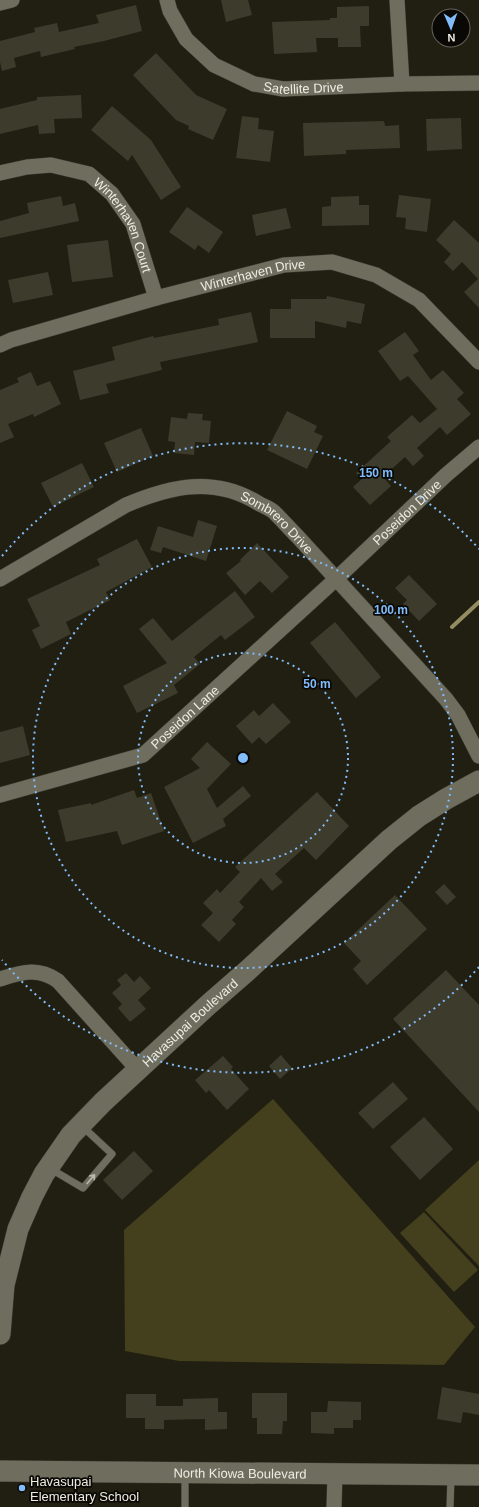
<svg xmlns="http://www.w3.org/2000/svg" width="479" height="1507" font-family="Helvetica,sans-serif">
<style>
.green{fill:#443f1c}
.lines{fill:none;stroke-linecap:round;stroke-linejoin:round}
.stream{stroke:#938d61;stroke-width:4}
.building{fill:#3d3b2c}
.lane-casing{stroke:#3c3a33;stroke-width:8}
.street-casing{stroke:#3c3a33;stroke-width:16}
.secondary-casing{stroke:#3c3a33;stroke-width:22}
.lane{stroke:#6f6d5d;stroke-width:7}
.street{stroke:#6f6d5d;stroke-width:15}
.secondary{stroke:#6f6d5d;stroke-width:21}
.oneway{stroke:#bbb9ad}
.ring{fill:none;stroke:#82bcfa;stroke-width:2;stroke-dasharray:2 4}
.poi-dot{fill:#82bcfa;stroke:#090804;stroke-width:1.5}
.labels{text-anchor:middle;stroke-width:3.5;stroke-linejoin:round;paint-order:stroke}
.street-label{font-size:13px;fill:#edece3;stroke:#090804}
.poi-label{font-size:13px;fill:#edece3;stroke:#090804;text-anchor:start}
.centre{fill:#82bcfa;stroke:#090804;stroke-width:2}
.ring-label{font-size:12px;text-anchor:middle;font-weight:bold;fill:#82bcfa;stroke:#090804;stroke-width:3.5;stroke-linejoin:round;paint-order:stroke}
</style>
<rect width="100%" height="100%" fill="#201f11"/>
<!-- green -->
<g class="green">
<polygon points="273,1099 475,1327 444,1365 179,1361 125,1351 124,1230"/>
<polygon points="479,1160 479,1266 425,1210"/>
<polygon points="424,1212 478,1270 454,1292 400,1233"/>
</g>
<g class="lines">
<!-- stream -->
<polyline class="stream" points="452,627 479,602"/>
</g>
<!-- building -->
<g class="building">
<polygon points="221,0 248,0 252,15 226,22"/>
<polygon points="136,5 142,31 104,41 74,47 75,49 41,57 40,51 14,58 16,67 2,71 0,62 0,41 35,32 34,28 57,23 59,32 99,23 96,15"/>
<polygon points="369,6 369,26 360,26 361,47 338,47 338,38 316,38 317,52 274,54 272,22 330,20 330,18 337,18 337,7"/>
<polygon points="156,53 196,95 227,109 213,140 188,129 189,126 176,120 133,75"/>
<polygon points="81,95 82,118 54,119 55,133 39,134 38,125 0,134 0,109 37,100 37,97"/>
<polygon points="112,106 151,140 181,187 161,200 132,155 128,161 91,130"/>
<polygon points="242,116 259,118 258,129 274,131 270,162 236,158"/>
<polygon points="461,118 462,149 427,151 426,119"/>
<polygon points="384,121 385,126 399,125 400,148 346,150 346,154 304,156 303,123"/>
<polygon points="399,195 431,199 427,232 405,229 406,218 396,217"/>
<polygon points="61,196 63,206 75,203 79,221 0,238 0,221 29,213 27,203"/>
<polygon points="359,196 359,205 369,205 369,225 322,226 322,207 331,206 331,197"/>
<polygon points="187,207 223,232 209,253 198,245 195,250 169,232"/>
<polygon points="286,208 291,228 256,236 252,215"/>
<polygon points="454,220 479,243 479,308 464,292 478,279 462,262 453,271 444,262 451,254 436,240"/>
<polygon points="108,240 113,277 72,282 67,245"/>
<polygon points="48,272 53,295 13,303 8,280"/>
<polygon points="327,296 365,304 361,324 347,321 346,328 315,321 315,338 270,338 270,309 291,309 291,299 326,299"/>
<polygon points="251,312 258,342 160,362 162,370 106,384 109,393 80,400 73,371 115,360 112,347 153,336 154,338 219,325 218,319"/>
<polygon points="405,332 419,351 413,355 431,380 443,370 464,393 457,399 471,414 447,435 440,427 417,448 424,456 413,466 405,457 383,477 391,486 370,505 353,487 362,479 356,473 391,441 387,437 412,415 420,423 437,409 408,376 400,381 378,351"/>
<polygon points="31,372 37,386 50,381 61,404 34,417 33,414 8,424 14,437 0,443 0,390 19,382 17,378"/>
<polygon points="287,411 317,426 314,432 323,436 307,469 267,450"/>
<polygon points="188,413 203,414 202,420 211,421 209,443 195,442 194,455 174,453 175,442 168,441 171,417 187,419"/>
<polygon points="141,428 153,456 117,472 104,443"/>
<polygon points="82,463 94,487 53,507 41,483"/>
<polygon points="198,520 217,526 206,561 163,547 161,553 150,550 158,526 193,537"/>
<polygon points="137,539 152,567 106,592 110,600 66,622 71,634 41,649 32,630 40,626 27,599 100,565 97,559"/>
<polygon points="257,543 289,577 272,593 260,581 245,595 226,573 241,561 240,560"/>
<polygon points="409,575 437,604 419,621 403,604 407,600 395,588"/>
<polygon points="235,591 255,617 225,640 221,635 194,657 200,664 174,685 178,693 137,713 123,686 167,663 139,629 153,618 172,641"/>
<polygon points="335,622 381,677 356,698 310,643"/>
<polygon points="273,703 291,722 266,744 259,737 252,744 236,726 254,710 259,716"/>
<polygon points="23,726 30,755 0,763 0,732"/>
<polygon points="207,742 231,764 207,789 217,808 243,786 251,796 223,819 226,826 193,843 164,787 200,768 191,759"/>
<polygon points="134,790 137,798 151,793 164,831 122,845 117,831 66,842 58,810 91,803 91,805"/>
<polygon points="317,792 349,826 316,860 304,848 275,874 283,882 272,891 261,878 239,902 244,907 232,920 236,924 219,942 201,925 213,913 203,903 217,889 220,893 240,872 235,867"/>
<polygon points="444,884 456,897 447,905 435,892"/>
<polygon points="395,895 427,929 367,985 353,969 361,961 344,943"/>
<polygon points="446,970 479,1005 479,1112 393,1019"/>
<polygon points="126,973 134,982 140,976 151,988 138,1000 146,1009 130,1022 118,1008 122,1004 112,993 121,985 117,980"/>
<polygon points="281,1055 292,1068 280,1079 269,1066"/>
<polygon points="223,1056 233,1067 231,1069 249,1089 227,1110 209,1090 206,1093 195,1080"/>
<polygon points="393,1082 408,1099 373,1129 358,1113"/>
<polygon points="424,1117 453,1149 420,1180 390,1147"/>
<polygon points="134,1151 153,1171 122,1200 103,1180"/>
<polygon points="442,1387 479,1394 479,1415 463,1412 461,1423 437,1419"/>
<polygon points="252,1393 287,1393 287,1421 283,1421 282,1434 257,1434 257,1418 252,1418"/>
<polygon points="126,1394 156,1394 156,1406 183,1406 183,1399 218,1398 218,1412 227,1412 227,1429 205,1430 205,1419 164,1420 164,1429 145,1429 145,1418 126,1418"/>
<polygon points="328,1401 361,1402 361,1420 353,1420 353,1428 334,1428 334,1434 311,1433 311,1412 327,1412"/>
</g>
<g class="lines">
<!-- lane casing -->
<g class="lane-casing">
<g id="lane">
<polyline points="51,1169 83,1188 112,1154 82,1126"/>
<polyline points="185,1507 185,1474"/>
<polyline points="450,1507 451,1477"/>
</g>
</g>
<!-- street casing -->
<g class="street-casing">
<g id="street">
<path id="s1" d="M167,0L170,11L186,39L214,65L254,84L283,89L402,84L479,83"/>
<polyline points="397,0 402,84"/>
<polyline points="0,3 12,0"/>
<path id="s2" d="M0,173L27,167L51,165L89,174L112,194L133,224L156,298"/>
<path id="s3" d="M0,345L11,340L156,298L284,265L332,262L376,275L419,300L479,362"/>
<path id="s4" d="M0,579L126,505C171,486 214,476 258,503C263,506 269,508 274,512C282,520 290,529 298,537L446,699L458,715L479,756"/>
<path id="s5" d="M0,795L143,755L336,579L446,475L479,447"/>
<path d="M0,979C22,972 38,967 58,981L138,1070"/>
<polyline points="334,1507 335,1474"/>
</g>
</g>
<!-- secondary casing -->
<g class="secondary-casing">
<g id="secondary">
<path id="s6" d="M0,1334L4,1285L18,1229L32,1197L44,1174L71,1135L103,1102L208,1005L247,971L389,840L419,816L446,799L479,781"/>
<path id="s7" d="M0,1471L479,1475"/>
</g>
</g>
<!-- lane -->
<use href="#lane" class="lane"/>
<!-- street -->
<use href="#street" class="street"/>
<!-- secondary -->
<use href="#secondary" class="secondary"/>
</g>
<!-- one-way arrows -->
<defs><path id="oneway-shaft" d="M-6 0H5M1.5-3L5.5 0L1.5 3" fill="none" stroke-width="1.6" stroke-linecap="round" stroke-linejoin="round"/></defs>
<use class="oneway" href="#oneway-shaft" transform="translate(91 1179) rotate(-50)"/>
<!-- distance rings -->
<g class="ring">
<circle cx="243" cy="758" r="105"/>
<circle cx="243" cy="758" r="210"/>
<path d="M479 967A315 315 0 0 1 2 960M2 556A315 315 0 0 1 479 549"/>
</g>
<!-- markers -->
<circle class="poi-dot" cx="22" cy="1488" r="4"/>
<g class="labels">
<!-- street labels -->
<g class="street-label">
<text dy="5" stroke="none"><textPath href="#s1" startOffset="176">Satellite Drive</textPath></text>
<text dy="5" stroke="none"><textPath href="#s2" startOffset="154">Winterhaven Court</textPath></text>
<text dy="5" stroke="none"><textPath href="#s3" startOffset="263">Winterhaven Drive</textPath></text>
<text dy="5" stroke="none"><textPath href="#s5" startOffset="507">Poseidon Drive</textPath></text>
<text dy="5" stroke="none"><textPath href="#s4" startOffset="311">Sombrero Drive</textPath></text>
<text dy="5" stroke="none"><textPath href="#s5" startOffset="205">Poseidon Lane</textPath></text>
<text dy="5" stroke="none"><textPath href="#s6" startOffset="379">Havasupai Boulevard</textPath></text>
<text dy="5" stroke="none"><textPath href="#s7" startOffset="240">North Kiowa Boulevard</textPath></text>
</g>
<!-- poi labels -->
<g class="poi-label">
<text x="30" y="1486">Havasupai<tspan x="30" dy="15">Elementary School</tspan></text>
</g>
</g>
<circle cx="243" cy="758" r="6" class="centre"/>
<g class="ring-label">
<text x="376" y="477">150 m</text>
<text x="391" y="614">100 m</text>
<text x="317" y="688">50 m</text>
</g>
<!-- north arrow -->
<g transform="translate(451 28) rotate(178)"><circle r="19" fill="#090804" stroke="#64635d"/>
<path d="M0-3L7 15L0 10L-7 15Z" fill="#82bcfa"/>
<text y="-6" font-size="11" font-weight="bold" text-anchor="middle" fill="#edece3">N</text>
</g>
</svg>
